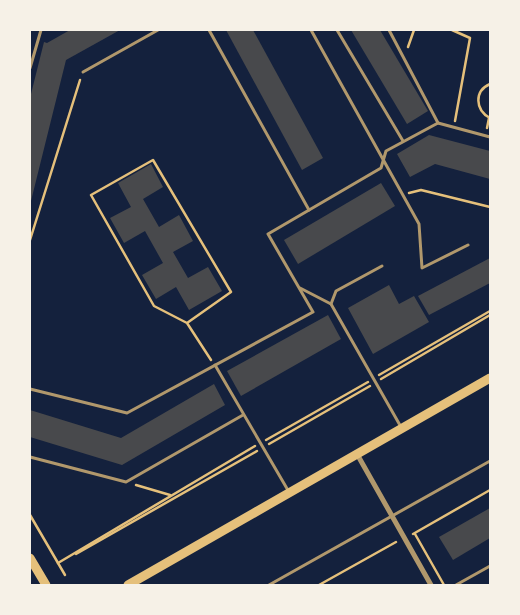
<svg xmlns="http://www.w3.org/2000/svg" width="520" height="615" font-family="'DM Sans',sans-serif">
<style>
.building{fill:#48494c}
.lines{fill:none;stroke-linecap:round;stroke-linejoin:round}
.path{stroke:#e5c07b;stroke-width:2.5}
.service{stroke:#b1986c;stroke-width:3}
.minor{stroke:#b1986c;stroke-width:5}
.secondary{stroke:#e5c07b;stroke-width:9}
.primary{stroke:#e5c07b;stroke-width:9}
</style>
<rect width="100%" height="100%" fill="#14213d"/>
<!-- building -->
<g class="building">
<polygon points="70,30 120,30 66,60 30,205 30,98 44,42 47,43"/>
<polygon points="226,30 253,30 323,158 302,170"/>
<polygon points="351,30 380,30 428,111 407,124"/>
<polygon points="429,135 490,151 490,179 435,164 410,177 397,154"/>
<polygon points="151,164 163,187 143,199 159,227 179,215 193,241 173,252 188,278 208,267 222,291 189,310 176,287 156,299 142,275 163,263 145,231 124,243 110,218 131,207 118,183"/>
<polygon points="381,183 395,206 298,264 284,240"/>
<polygon points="490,258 490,283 429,315 418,296"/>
<polygon points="389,285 399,304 414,296 429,322 373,354 348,308"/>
<polygon points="328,315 341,339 241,396 227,371"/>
<polygon points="214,384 225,405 122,465 30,437 30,410 121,438"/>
<polygon points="490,508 490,538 453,560 439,537"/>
</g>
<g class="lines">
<!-- path -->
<g class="path">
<polyline points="452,30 470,38 455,121"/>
<polyline points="408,47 414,30"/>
<path d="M490,84C474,91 475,110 490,118"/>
<polyline points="487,128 489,118"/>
<polyline points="409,193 421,190 490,207"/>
<polyline points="30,240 80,80"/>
<polyline points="187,323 231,292 153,160 91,195 154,306 187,323 211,360"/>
<polyline points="379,375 490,311"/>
<polyline points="381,379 490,315"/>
<polyline points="266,440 368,382"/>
<polyline points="269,444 370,386"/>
<polyline points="136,485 170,495"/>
<polyline points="30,515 65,575"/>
<polyline points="413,534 490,490"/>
<polyline points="415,534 444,585"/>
<polyline points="76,554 257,451"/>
<polyline points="58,563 255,446"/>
<polyline points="319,585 396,542"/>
</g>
<!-- service -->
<g class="service">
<polyline points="209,30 309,210"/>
<polyline points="311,30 419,224 422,268 468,245"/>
<polyline points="337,30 403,141"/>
<polyline points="389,30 438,123"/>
<polyline points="30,68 41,30"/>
<polyline points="83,72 158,30"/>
<polyline points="300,288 331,304 401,427"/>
<polyline points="331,304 336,291 382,266"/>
<polyline points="215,365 289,492"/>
<polyline points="30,389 127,413 313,312 268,234 381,168 386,151 438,123 490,137"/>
<polyline points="30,457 126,482 243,415"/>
<polyline points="269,585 490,461"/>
<polyline points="456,585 490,566"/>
</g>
<!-- minor -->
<polyline class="minor" points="357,454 431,585"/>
<!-- secondary -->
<polyline class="secondary" points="30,558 46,585"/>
<!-- primary -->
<polyline class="primary" points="128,585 490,378"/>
</g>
<!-- border -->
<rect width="520" height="615" fill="none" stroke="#f6f1e7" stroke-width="62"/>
</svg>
